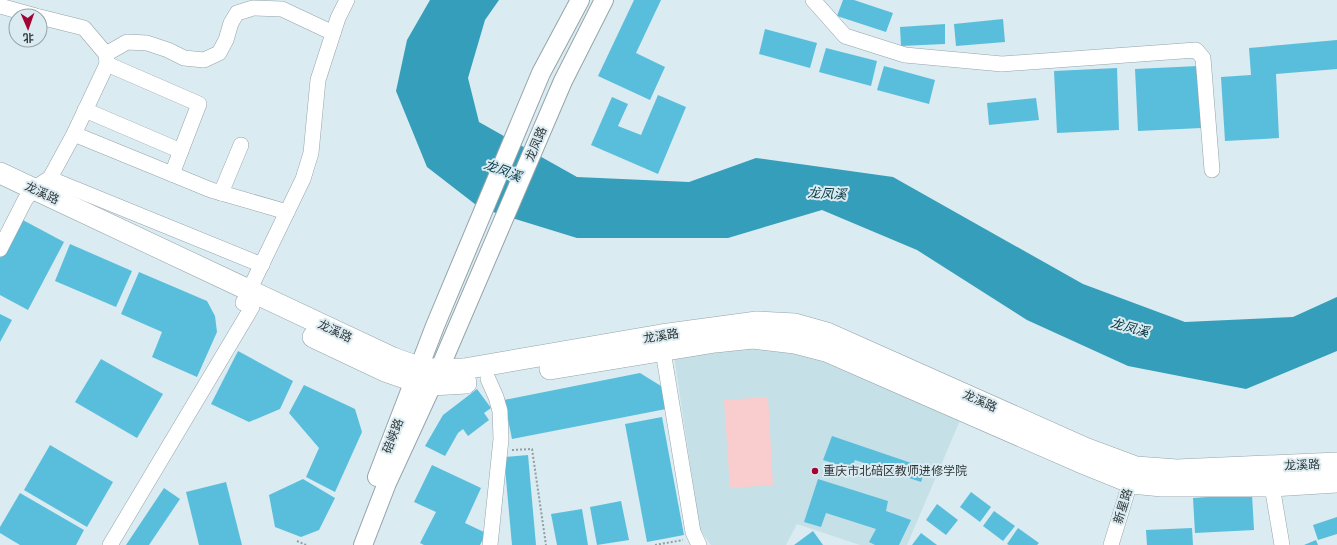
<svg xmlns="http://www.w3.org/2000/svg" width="1337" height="545" font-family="Mulish,'Noto Sans SC',sans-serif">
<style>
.built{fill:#c6e0e8}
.green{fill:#f9cccd}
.water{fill:#349ebb}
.building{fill:#59bedc}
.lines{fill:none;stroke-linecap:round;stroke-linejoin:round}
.minor-casing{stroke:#95a4aa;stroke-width:16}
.major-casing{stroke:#95a4aa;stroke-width:20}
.highway-casing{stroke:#95a4aa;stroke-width:22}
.path{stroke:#919ea2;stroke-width:2;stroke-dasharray:2 2;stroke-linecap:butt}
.minor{stroke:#fff;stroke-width:15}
.major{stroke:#fff;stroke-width:18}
.highway{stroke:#fff;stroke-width:21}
.poi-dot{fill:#a30532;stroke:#daebf1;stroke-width:1.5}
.labels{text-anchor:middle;stroke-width:4;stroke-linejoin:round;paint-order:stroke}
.street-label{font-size:12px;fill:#303739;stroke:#daebf1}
.poi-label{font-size:12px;fill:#303739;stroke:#daebf1;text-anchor:start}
.water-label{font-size:13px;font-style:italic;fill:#043542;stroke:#daebf1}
</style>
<rect width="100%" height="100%" fill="#daebf1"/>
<!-- built -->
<polygon class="built" points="740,347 813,354 961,418 907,545 860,545 797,524 786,545 711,545 700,530 674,356"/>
<!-- green -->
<polygon class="green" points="768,397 773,485 730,488 724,400"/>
<!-- water -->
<polygon class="water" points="430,0 499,0 485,20 468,78 479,122 577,177 689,182 756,158 893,177 1083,284 1185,322 1293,317 1337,297 1337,351 1246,389 1128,366 1027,320 917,250 822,210 728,238 577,238 480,208 427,167 396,91 407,40"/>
<!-- building -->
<g class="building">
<polygon points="634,0 661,0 636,53 665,67 650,100 598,76"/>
<polygon points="843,0 854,0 893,13 886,32 837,16"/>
<polygon points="1003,19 1005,42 956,46 954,24"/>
<polygon points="945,24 945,44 901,46 900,27"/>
<polygon points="765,29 817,43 810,68 759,54"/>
<polygon points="1337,40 1337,69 1276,74 1279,138 1225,141 1221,77 1251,75 1249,48"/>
<polygon points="826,48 877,61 871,86 819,72"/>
<polygon points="884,66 935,80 929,104 877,90"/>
<polygon points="1198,66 1201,128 1138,131 1135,69"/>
<polygon points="1117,68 1119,130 1057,133 1054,71"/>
<polygon points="658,95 686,107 658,174 591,145 612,97 628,104 618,126 641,135"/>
<polygon points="1036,98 1039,120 989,125 987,103"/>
<polygon points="21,219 64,242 28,310 0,295 0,258"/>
<polygon points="70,244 132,271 116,307 55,281"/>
<polygon points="139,272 207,301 215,316 217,332 197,377 152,357 162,332 121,314"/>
<polygon points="0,314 12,320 0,342"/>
<polygon points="238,351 293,381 280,409 249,422 211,404"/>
<polygon points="101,359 163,394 137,438 75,402"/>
<polygon points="640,373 661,386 666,409 512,439 504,400"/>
<polygon points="304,385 355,409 362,432 335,492 306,477 319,448 289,413"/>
<polygon points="477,389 491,408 484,413 489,420 468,436 463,429 458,433 445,456 425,446 443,415"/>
<polygon points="662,417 684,535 647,542 625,424"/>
<polygon points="832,436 926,468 921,482 855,460 851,469 823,460"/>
<polygon points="50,445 113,482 87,527 24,490"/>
<polygon points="528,455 536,545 512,545 504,457"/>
<polygon points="432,465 481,488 465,523 486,533 480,545 424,545 420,543 436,512 414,502"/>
<polygon points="303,479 335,498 319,530 301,537 275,527 269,495"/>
<polygon points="818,479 888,501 886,511 911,520 899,545 875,545 869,542 876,529 826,513 821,527 804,522"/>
<polygon points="226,482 242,545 199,545 186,492"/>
<polygon points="164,488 180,499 149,545 126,545"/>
<polygon points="971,492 991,507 980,522 960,507"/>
<polygon points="20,493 84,530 76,545 20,545 0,533 0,527"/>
<polygon points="1252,494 1254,530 1195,533 1193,498"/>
<polygon points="621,501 629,540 597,545 590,507"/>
<polygon points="937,504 958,520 946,535 926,520"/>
<polygon points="582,509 588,545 557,545 551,514"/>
<polygon points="994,511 1015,526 1003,541 983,526"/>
<polygon points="1337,517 1337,534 1318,540 1313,525"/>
<polygon points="1018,528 1039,543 1037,545 1009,545 1007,544"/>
<polygon points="1192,528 1193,545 1147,545 1146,530"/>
<polygon points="813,531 823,545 794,545"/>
<polygon points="921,533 937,545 912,545"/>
<polygon points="1316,540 1318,545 1304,545"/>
</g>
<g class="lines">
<!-- minor casing -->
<g class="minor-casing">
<g id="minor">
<polyline points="813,0 845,36 905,55 1002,64 1196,50 1203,58 1212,170"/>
<polyline points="0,6 36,16"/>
<polyline points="106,54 127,42 147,43 168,50 184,58 204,60 219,53 226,40 231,23 237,13 253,8 282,9 333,33"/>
<polyline points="107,64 199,104 172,174"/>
<polyline points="85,110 181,151"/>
<polyline points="74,134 211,190 287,212"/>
<polyline points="50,178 58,182 262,265"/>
<polyline points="221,193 241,145"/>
<polyline points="0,249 25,200 33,189 50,178 74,134 107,64 106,54 84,28 40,17"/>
<polyline points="243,303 303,179 311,153 318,80 338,18 347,0"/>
<polyline points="663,351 693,532 699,545"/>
<polyline points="488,379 496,397 500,411 501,439 490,545"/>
<polyline points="1272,486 1282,545"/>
<polyline points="110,545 252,307"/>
<polyline points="1111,545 1133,473"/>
</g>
</g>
<!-- major casing -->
<g class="major-casing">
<g id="major">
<polyline points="377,477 435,326 541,73 580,0"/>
<polyline points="363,545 387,483 439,370 563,81 604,0"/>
</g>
</g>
<!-- highway casing -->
<g class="highway-casing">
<g id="highway">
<polyline points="0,173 393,358 418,367 439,370 464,369 661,335 757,322 795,324 827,333 1085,448 1136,467 1177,470 1337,463"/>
<polyline points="313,337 385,371 414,381 432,385 466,383"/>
<polyline points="550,369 715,342 753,338 795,343 826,351 1080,462 1132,483 1162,486 1272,486 1337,482"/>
</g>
</g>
<!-- path -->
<g class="path">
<polyline points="512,450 532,449 546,545"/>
<polyline points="297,541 306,545"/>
<polyline points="655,545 683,540"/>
</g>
<!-- minor -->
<use href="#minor" class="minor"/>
<!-- major -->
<use href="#major" class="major"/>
<!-- highway -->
<use href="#highway" class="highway"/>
</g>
<!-- markers -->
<circle class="poi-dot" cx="815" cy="471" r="4"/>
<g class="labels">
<!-- street labels -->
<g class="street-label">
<text transform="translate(536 144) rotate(-67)" y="4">龙凤路</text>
<text transform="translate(42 193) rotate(25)" y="4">龙溪路</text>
<text transform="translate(335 331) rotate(25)" y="4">龙溪路</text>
<text transform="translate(661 336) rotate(-9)" y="4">龙溪路</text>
<text transform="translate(980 401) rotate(24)" y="4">龙溪路</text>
<text transform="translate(393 436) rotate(-69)" y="4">碚峡路</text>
<text transform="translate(1302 465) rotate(-2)" y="4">龙溪路</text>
<text transform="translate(1123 506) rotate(-73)" y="4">新星路</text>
</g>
<!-- poi labels -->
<g class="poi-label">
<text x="823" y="475">重庆市北碚区教师进修学院</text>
</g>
<!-- water labels -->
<g class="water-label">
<text transform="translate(503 170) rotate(21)" y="5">龙凤溪</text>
<text transform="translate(827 193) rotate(3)" y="5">龙凤溪</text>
<text transform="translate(1130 327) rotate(15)" y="5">龙凤溪</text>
</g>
</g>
<!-- north arrow -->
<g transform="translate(28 28) rotate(178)"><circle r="19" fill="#daebf1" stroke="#96a3a7"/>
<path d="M0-3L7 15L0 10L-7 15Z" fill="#a30532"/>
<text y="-6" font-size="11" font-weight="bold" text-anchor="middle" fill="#303739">北</text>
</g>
</svg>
